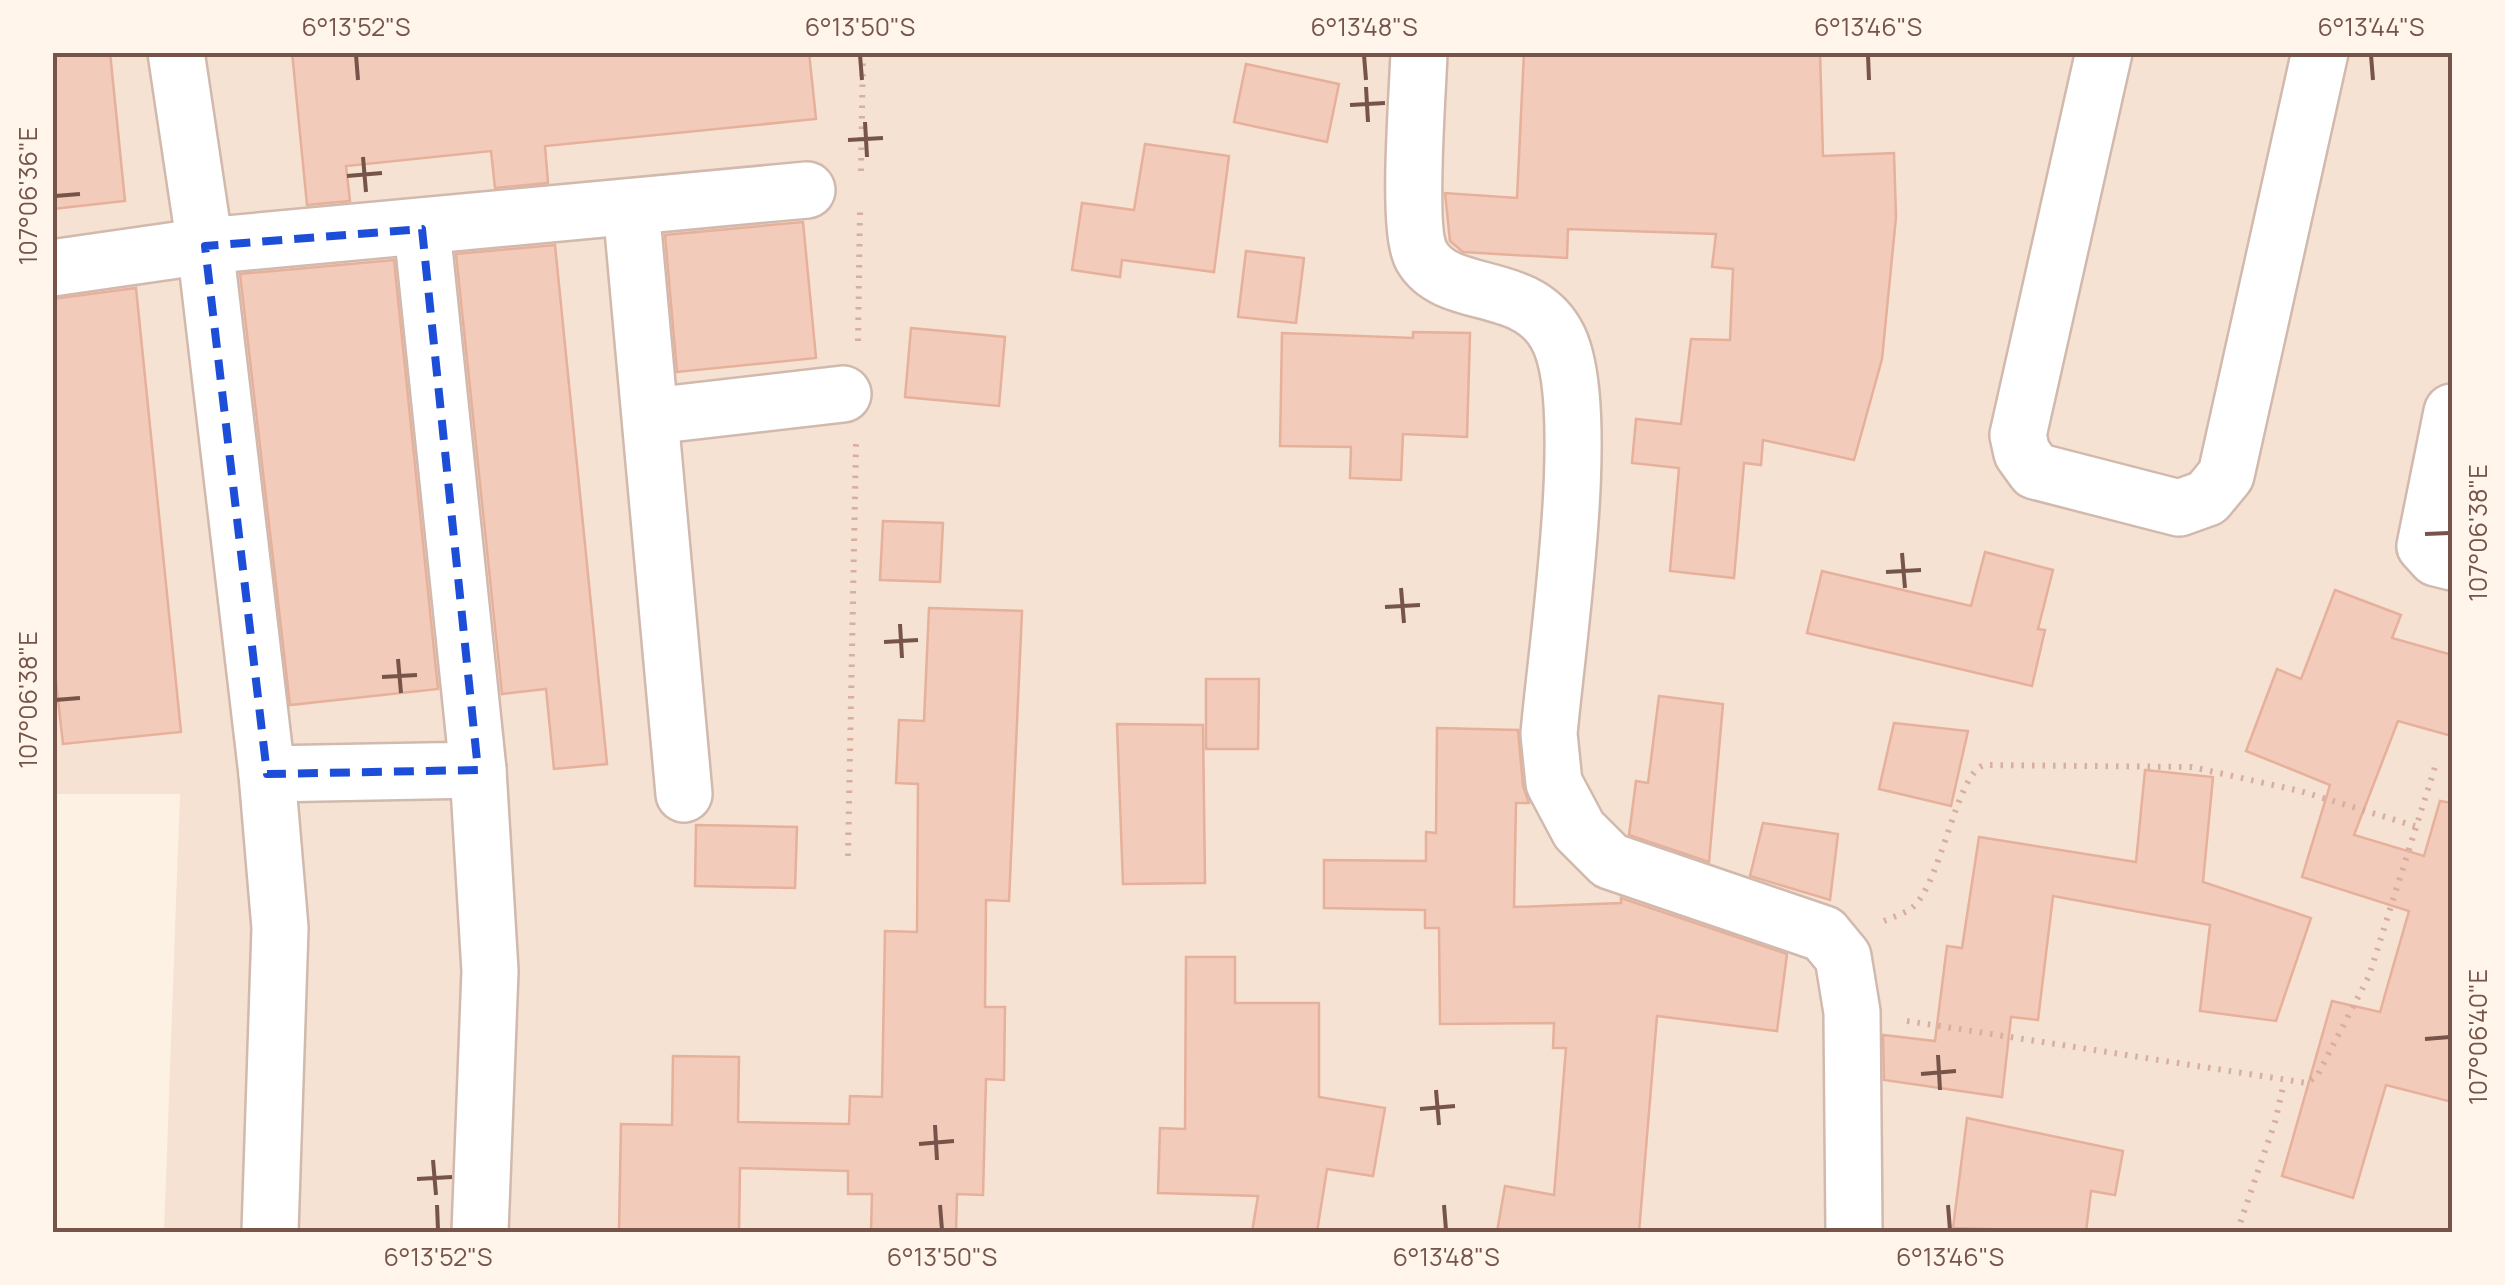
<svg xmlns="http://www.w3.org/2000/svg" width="2505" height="1285" font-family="Manrope,sans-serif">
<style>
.residential{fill:#f5e2d3}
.building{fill:#f3cbbb;stroke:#e6b09b;stroke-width:2.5}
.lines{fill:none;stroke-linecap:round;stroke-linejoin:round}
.minor-casing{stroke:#d1b9ad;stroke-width:60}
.path{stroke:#d8ae9e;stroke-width:6;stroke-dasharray:2.5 8;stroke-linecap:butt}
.minor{stroke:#fff;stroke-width:55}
.marked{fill:none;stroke:#1d4ed8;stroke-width:8;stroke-dasharray:20 12;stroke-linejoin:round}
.ticks{fill:none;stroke:#765449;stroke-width:4}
.neatline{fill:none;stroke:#765449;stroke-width:4}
.ticks-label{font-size:25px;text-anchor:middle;fill:#765449}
</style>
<rect width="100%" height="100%" fill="#fdf1e4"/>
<!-- residential -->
<polygon class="residential" points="52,53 2452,53 2452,1232 164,1232 180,794 53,794"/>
<!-- building -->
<g class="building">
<polygon points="52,52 110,52 125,201 52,209"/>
<polygon points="292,52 809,52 816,119 545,146 548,183 495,188 491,151 346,166 350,201 307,205"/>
<polygon points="1524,52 1820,52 1823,156 1894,153 1896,217 1882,359 1854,460 1763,440 1761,465 1744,463 1734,578 1670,571 1679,468 1632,463 1636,419 1681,424 1691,339 1730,340 1733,269 1712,267 1716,234 1568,229 1567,258 1463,252 1450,241 1445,193 1517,198"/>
<polygon points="1246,64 1339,84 1327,142 1234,122"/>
<polygon points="1145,144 1229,156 1214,272 1122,260 1120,277 1072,270 1082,203 1134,210"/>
<polygon points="803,222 816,358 677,372 665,235"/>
<polygon points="555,245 607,764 554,769 546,689 502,694 456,254"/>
<polygon points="1246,251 1304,258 1296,323 1238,317"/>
<polygon points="394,260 438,689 290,705 240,274"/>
<polygon points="136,288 181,732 63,744 52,647 52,299"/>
<polygon points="911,328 1005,337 999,406 905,397"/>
<polygon points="1413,332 1470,333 1467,437 1403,434 1401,480 1350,478 1351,447 1280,446 1282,333 1413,338"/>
<polygon points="883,521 943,523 940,582 880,580"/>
<polygon points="1985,552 2053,570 2038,629 2045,630 2032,686 1807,633 1822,571 1971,606"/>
<polygon points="2335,590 2401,615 2392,638 2452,655 2452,736 2398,721 2354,835 2424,856 2440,801 2452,803 2452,1102 2386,1085 2353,1198 2282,1176 2332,1001 2380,1012 2409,911 2302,877 2330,785 2246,751 2277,669 2301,679"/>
<polygon points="929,608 1022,611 1009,901 986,900 985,1007 1005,1007 1004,1080 986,1079 983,1195 957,1194 956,1232 871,1232 872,1194 848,1194 848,1171 740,1168 739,1232 619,1232 621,1124 672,1125 673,1056 739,1057 738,1122 849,1124 850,1096 882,1097 885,931 917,932 918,784 896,783 899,720 924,721"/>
<polygon points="1206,679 1259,679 1258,749 1206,749"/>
<polygon points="1659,696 1723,704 1709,862 1629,835 1636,781 1648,783"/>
<polygon points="1894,723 1968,731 1951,806 1879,789"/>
<polygon points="1117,724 1203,725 1205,883 1123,884"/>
<polygon points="1437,728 1518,730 1523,786 1529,803 1516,803 1514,907 1621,903 1621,898 1787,954 1777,1031 1657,1016 1639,1232 1497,1232 1505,1186 1554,1195 1566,1048 1553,1048 1554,1023 1440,1024 1439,928 1425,928 1425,910 1324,908 1324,860 1426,861 1426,832 1436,833"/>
<polygon points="2145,770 2213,777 2203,882 2311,918 2276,1021 2200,1011 2210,925 2053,896 2038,1020 2011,1017 2002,1097 1884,1080 1883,1035 1935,1041 1947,946 1962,948 1979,837 2136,862"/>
<polygon points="1763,823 1838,834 1830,900 1750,876"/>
<polygon points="696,825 797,827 795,888 695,886"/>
<polygon points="1186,957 1235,957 1235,1003 1319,1003 1319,1097 1385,1108 1373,1176 1327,1169 1317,1232 1252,1232 1258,1196 1158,1193 1160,1128 1185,1129"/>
<polygon points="1967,1118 2123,1151 2115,1195 2091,1191 2086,1232 1953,1228"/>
</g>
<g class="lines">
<!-- minor casing -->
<g class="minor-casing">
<g id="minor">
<polyline points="176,52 205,246 267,774 478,770 422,229"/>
<path d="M1419,52C1418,91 1406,230 1422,257C1448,301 1525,279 1556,334C1595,400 1556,649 1549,734L1554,783L1579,830L1610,861L1824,934L1843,957L1852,1012L1854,1232"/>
<polyline points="2104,52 2018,435 2022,453 2035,471 2179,508 2207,498 2226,475 2320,52"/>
<polyline points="631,207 684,794"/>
<polyline points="52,268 205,246 807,190"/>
<polyline points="2452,412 2425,546 2436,558 2452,562"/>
<polyline points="652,416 843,394"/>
<polyline points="478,770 490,971 480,1232"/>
<polyline points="267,774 280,928 270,1232"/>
</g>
</g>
<!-- path -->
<g class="path">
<polyline points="861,171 863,52"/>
<polyline points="858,341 860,209"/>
<polyline points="848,856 856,444"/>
<path d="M1884,921C1893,917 1906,913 1913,907C1942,881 1956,774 1984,765L2192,767L2300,791L2415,826"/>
<polyline points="1907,1021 2307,1083 2317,1076 2369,976 2435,767"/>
<polyline points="2237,1232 2275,1122 2284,1083"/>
</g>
<!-- minor -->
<use href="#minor" class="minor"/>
</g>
<!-- marked area -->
<path class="marked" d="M422,229L478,770L267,774L205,246Z"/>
<!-- ticks -->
<path class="ticks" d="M356,55L358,80M860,55L862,80M1364,55L1366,80M1868,55L1869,80M2371,55L2373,80M1366,87L1368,122M1350,105L1385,103M865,122L867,157M848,140L883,138M363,157L366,192M347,176L382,173M55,196L80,194M2425,534L2450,533M1902,553L1905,588M1886,572L1921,570M1401,588L1404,623M1385,607L1420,605M900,624L902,658M884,642L918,640M398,659L401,693M382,677L417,675M55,700L80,698M2425,1039L2450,1037M1938,1055L1940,1090M1921,1074L1956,1071M1436,1090L1439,1125M1420,1109L1455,1106M935,1125L937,1160M919,1144L954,1141M433,1160L436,1195M417,1179L452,1177M437,1205L438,1230M940,1205L942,1230M1444,1205L1446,1230M1948,1205L1950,1230"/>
<!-- border -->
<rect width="2505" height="1285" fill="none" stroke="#fff5eb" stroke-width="110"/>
<rect x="55" y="55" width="2395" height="1175" class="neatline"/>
<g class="ticks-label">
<text x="356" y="36">6°13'52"S</text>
<text x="860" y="36">6°13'50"S</text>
<text x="1364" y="36">6°13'48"S</text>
<text x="1868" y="36">6°13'46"S</text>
<text x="2371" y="36">6°13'44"S</text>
<text transform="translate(28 196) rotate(-90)" y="9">107°06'36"E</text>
<text transform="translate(2478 533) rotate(-90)" y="9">107°06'38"E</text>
<text transform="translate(28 700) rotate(-90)" y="9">107°06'38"E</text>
<text transform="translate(2478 1037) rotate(-90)" y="9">107°06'40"E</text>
<text x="438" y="1266">6°13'52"S</text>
<text x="942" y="1266">6°13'50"S</text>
<text x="1446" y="1266">6°13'48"S</text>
<text x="1950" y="1266">6°13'46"S</text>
</g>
</svg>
